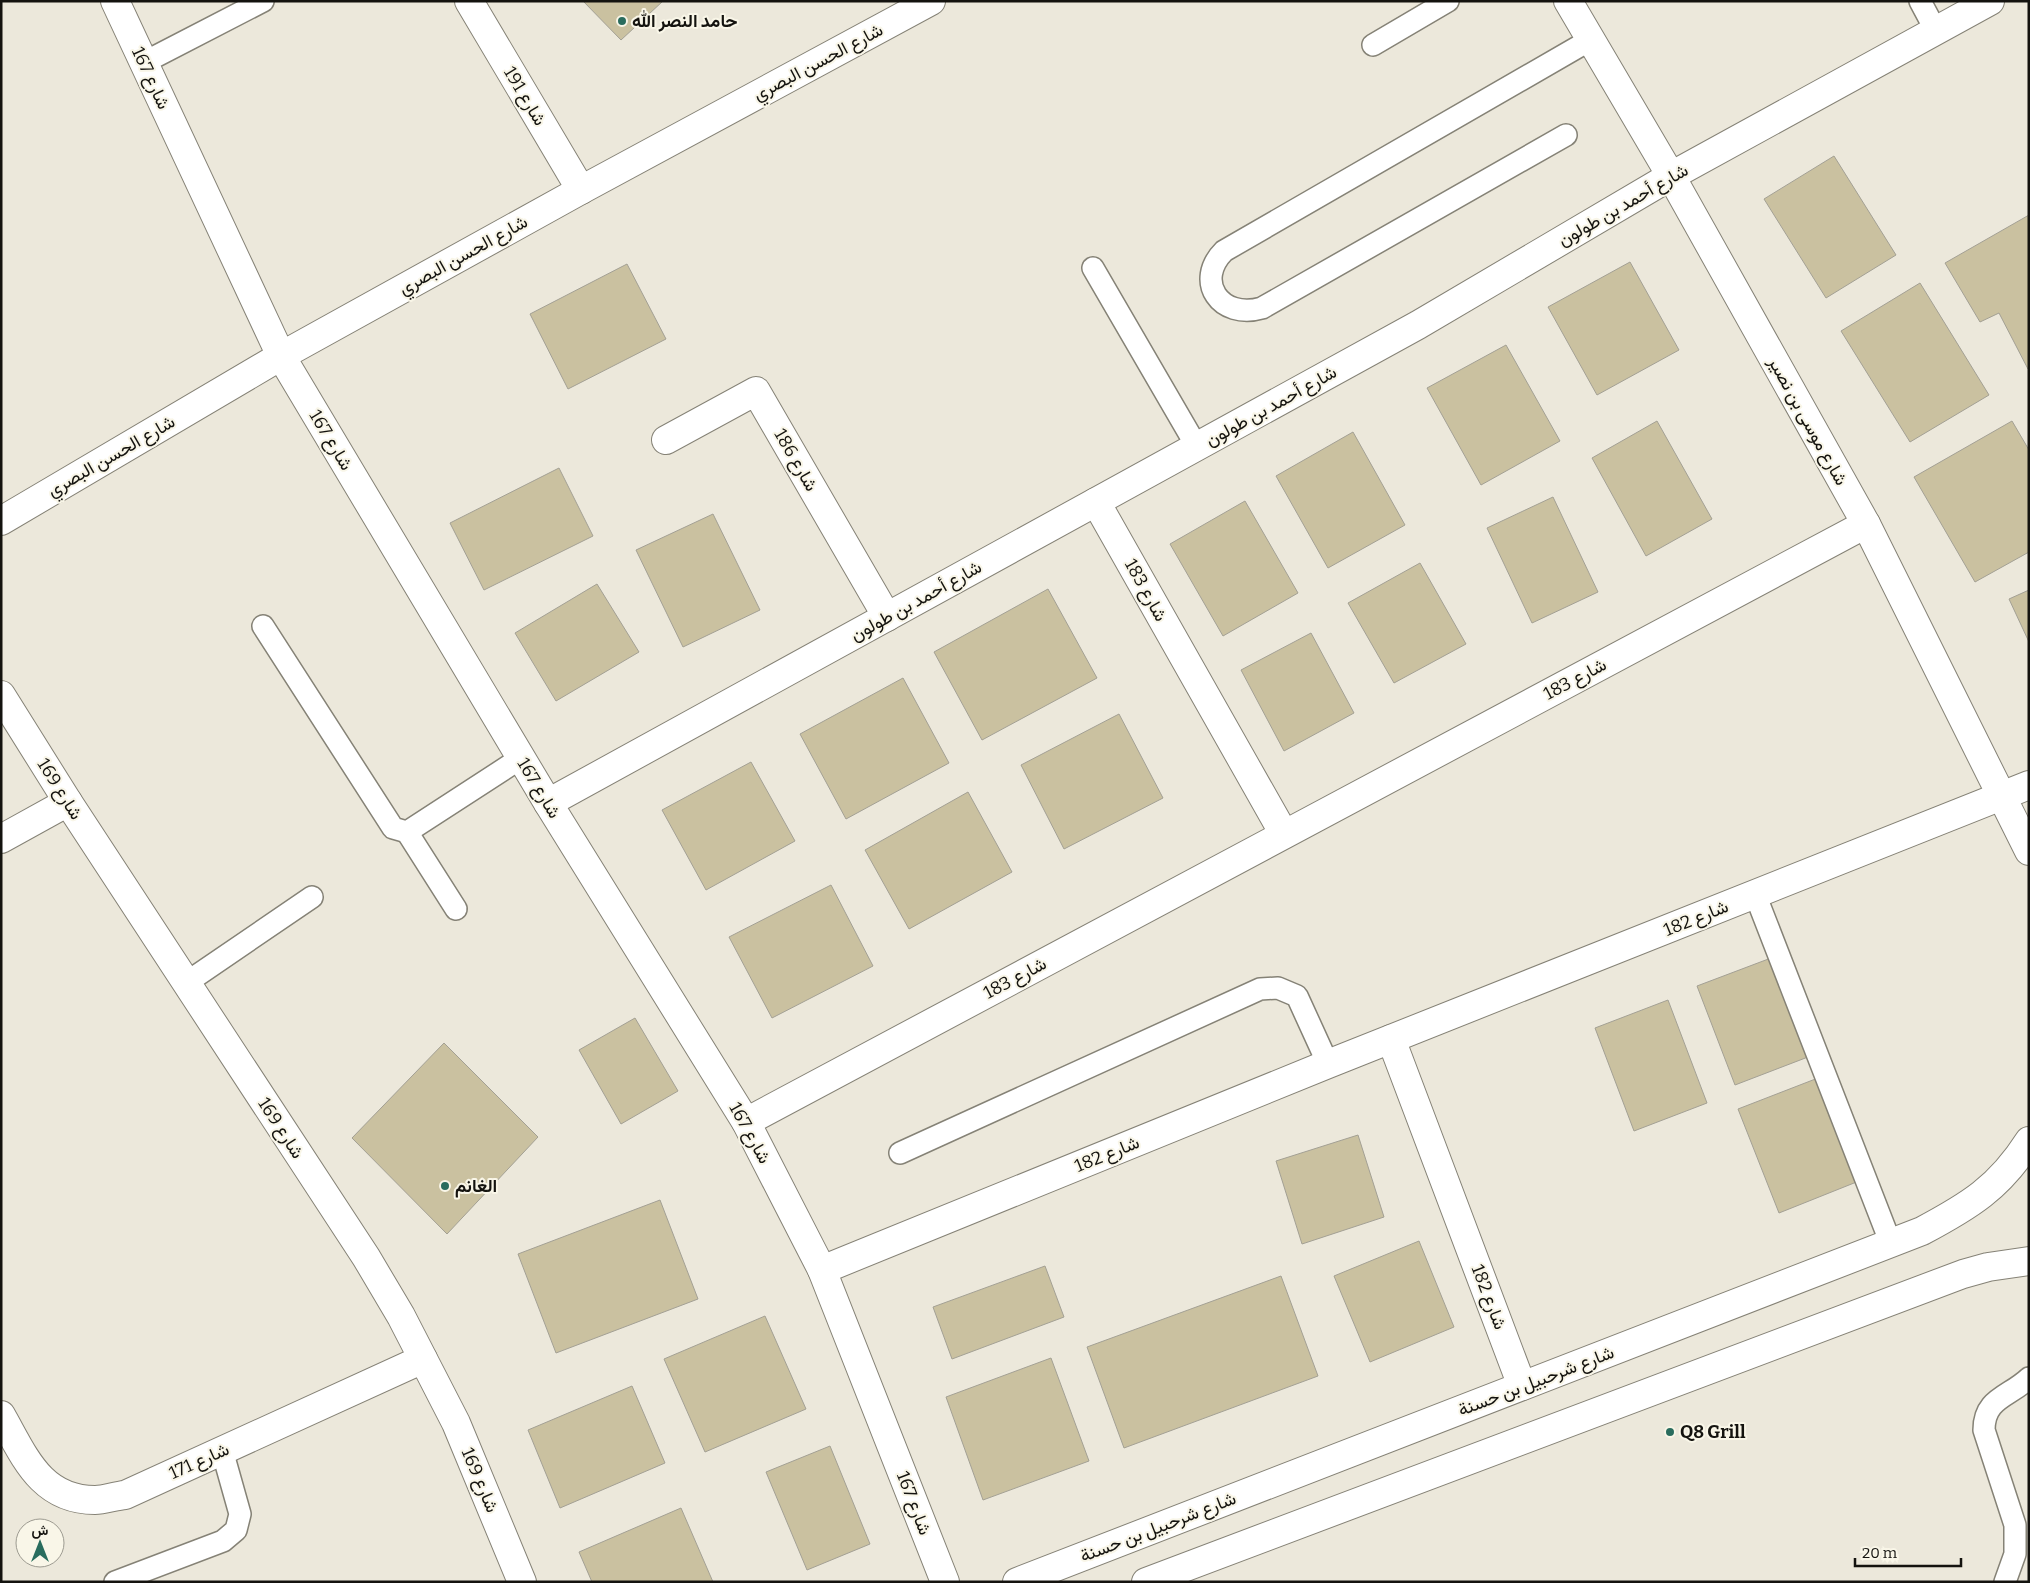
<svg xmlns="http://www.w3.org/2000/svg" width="2030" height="1583" font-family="Bitter,Vazirmatn,serif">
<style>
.building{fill:#cac1a0;stroke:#a3a094}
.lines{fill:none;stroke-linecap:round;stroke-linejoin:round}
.lane-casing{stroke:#858276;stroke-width:24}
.street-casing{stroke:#858276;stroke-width:30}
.secondary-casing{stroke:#858276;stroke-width:30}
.lane{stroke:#fff;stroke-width:21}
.street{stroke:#fff;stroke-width:28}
.secondary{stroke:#fff;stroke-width:28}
.poi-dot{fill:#296c5d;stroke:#f9f6e8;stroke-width:2}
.labels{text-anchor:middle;stroke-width:4;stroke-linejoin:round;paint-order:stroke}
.poi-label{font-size:18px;font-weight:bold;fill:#14130f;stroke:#f9f6e8;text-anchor:start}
.street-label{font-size:18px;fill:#14130f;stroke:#f9f6e8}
</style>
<rect width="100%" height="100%" fill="#ece8db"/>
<!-- building -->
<g class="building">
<polygon points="583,1 663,1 621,40"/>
<polygon points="1834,156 1896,255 1826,298 1764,199"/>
<polygon points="2029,215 2029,369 2028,369 1999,313 1980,322 1945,263"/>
<polygon points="1630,262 1679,350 1597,395 1548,307"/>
<polygon points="627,264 666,339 568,389 530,314"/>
<polygon points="1920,283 1989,395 1910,442 1841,331"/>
<polygon points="1506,345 1560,441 1481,485 1427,388"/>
<polygon points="1657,421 1712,519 1646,556 1592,458"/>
<polygon points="2012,421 2029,450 2029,552 1975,582 1914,477"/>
<polygon points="1353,432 1405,525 1328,568 1276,476"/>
<polygon points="559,468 593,536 484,590 450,523"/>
<polygon points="1553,497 1598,592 1532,623 1487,528"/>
<polygon points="1245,501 1298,593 1223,636 1170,544"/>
<polygon points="713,514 760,610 683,647 636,550"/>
<polygon points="1420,563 1466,644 1394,683 1348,603"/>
<polygon points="597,584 639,652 556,701 515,633"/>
<polygon points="1048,589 1097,678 982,740 934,652"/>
<polygon points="2029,590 2029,642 2009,599"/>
<polygon points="1311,633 1354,713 1284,751 1241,670"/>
<polygon points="903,678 949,763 846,819 800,734"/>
<polygon points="1119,714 1163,798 1064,849 1021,765"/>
<polygon points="751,762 795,841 706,890 662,810"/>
<polygon points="968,792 1012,872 909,929 865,850"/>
<polygon points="831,885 873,966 772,1018 729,937"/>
<polygon points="1771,958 1808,1057 1735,1085 1697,986"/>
<polygon points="1668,1000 1707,1103 1634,1131 1595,1028"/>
<polygon points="635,1018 678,1091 621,1124 579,1050"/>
<polygon points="444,1043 538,1137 447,1234 352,1138"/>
<polygon points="1818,1078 1859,1181 1779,1213 1738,1109"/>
<polygon points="1358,1135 1384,1217 1302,1244 1276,1161"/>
<polygon points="660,1200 698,1299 556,1353 518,1254"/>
<polygon points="1419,1241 1454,1327 1370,1362 1334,1276"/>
<polygon points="1045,1266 1064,1317 952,1359 933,1307"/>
<polygon points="1281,1276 1318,1376 1124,1448 1087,1347"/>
<polygon points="765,1316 806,1409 705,1452 664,1359"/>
<polygon points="1051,1358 1089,1461 983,1500 946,1397"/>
<polygon points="632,1386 665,1463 560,1508 528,1430"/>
<polygon points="830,1446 870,1544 807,1570 766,1472"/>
<polygon points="681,1508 713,1582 592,1582 579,1552"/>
</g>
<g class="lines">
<!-- lane casing -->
<g class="lane-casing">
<g id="lane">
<polyline points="1920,1 1936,31"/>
<polyline points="1373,45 1448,1"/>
<polyline points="143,63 263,1"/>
<path d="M1566,135L1262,308C1220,320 1194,281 1224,251L1590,40"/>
<polyline points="1093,268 1197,447"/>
<polyline points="263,626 393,828 407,832 521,758"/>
<polyline points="407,832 456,909"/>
<polyline points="1755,894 1891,1244"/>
<polyline points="186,983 312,897"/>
<polyline points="900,1153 1260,989 1278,988 1297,996 1328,1064"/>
<polyline points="115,1582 223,1541 236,1530 240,1514 222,1450"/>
<path d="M2005,1582L2015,1554V1525L1984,1430C1984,1398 2009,1397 2029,1378"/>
</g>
</g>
<!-- street casing -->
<g class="street-casing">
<g id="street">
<polyline points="115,1 281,356 548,803 746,1122 822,1270 945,1582"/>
<polyline points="469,1 581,190"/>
<polyline points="666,440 756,391 887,617"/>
<polyline points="1096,502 1284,834"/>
<polyline points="1,521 281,356 581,190 931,1"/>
<polyline points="1,695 68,802 366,1257 401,1316 456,1423 522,1582"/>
<polyline points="548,803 1418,325 1671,176 1990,1"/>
<polyline points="1,839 68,802"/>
<polyline points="1391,1039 1522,1386"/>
<polyline points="746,1122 1866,524"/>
<polyline points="822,1270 1328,1064 2029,785"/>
<path d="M1,1415C24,1455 40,1500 95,1500C104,1500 115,1496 125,1495L423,1359"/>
</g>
</g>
<!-- secondary casing -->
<g class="secondary-casing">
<g id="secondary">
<polyline points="1568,1 1671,176 1866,524 2029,851"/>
<path d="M1017,1582L1922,1231C1969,1206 1999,1188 2029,1141"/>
<polyline points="1146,1582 1963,1274 1988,1267 2029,1261"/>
</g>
</g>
<!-- lane -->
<use href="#lane" class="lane"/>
<!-- street -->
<use href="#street" class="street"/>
<!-- secondary -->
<use href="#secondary" class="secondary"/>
</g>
<!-- markers -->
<g class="poi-dot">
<circle cx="622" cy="21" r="5"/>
<circle cx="445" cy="1186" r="5"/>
<circle cx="1670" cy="1432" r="5"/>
</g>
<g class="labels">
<!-- poi labels -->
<g class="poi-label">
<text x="632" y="27">حامد النصر الله</text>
<text x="455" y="1192">الغانم</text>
<text x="1680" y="1438">Q8 Grill</text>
</g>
<!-- street labels -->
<g class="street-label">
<text transform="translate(818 62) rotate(-28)" y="6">شارع الحسن البصري</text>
<text transform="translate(151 78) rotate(65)" y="6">شارع 167</text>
<text transform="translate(525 96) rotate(59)" y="6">شارع 191</text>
<text transform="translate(1623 205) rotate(-30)" y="6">شارع أحمد بن طولون</text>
<text transform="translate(463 255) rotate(-29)" y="6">شارع الحسن البصري</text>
<text transform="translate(1271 406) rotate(-29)" y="6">شارع أحمد بن طولون</text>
<text transform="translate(1808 421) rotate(61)" y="6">شارع موسى بن نصير</text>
<text transform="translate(331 440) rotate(59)" y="6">شارع 167</text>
<text transform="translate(111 456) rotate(-30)" y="6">شارع الحسن البصري</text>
<text transform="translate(796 460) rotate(60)" y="6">شارع 186</text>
<text transform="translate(1146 590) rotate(61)" y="6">شارع 183</text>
<text transform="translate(916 601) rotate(-29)" y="6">شارع أحمد بن طولون</text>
<text transform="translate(1575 679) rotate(-28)" y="6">شارع 183</text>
<text transform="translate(539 788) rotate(59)" y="6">شارع 167</text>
<text transform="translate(60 789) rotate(58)" y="6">شارع 169</text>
<text transform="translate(1696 918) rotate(-22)" y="6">شارع 182</text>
<text transform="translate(1015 978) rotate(-28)" y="6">شارع 183</text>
<text transform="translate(281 1128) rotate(57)" y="6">شارع 169</text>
<text transform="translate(750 1133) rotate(61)" y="6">شارع 167</text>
<text transform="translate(1107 1154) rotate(-22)" y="6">شارع 182</text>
<text transform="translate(1489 1297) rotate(69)" y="6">شارع 182</text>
<text transform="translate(1536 1381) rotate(-21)" y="6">شارع شرحبيل بن حسنة</text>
<text transform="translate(199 1461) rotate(-24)" y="6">شارع 171</text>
<text transform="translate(480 1480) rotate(67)" y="6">شارع 169</text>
<text transform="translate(914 1503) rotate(69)" y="6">شارع 167</text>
<text transform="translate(1158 1527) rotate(-21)" y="6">شارع شرحبيل بن حسنة</text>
</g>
</g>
<!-- border -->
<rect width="2030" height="1583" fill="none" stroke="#14130f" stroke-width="5"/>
<!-- north arrow -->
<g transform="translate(40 1543)"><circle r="24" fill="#f9f6e8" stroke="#9d9b91"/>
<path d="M0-4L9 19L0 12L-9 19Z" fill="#296c5d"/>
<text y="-8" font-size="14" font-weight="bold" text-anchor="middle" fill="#14130f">ش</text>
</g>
<!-- scale -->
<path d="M1855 1558v8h106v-8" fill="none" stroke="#14130f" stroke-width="2.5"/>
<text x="1862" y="1558" font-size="15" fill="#14130f" stroke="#f9f6e8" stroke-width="4" paint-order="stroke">20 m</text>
</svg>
